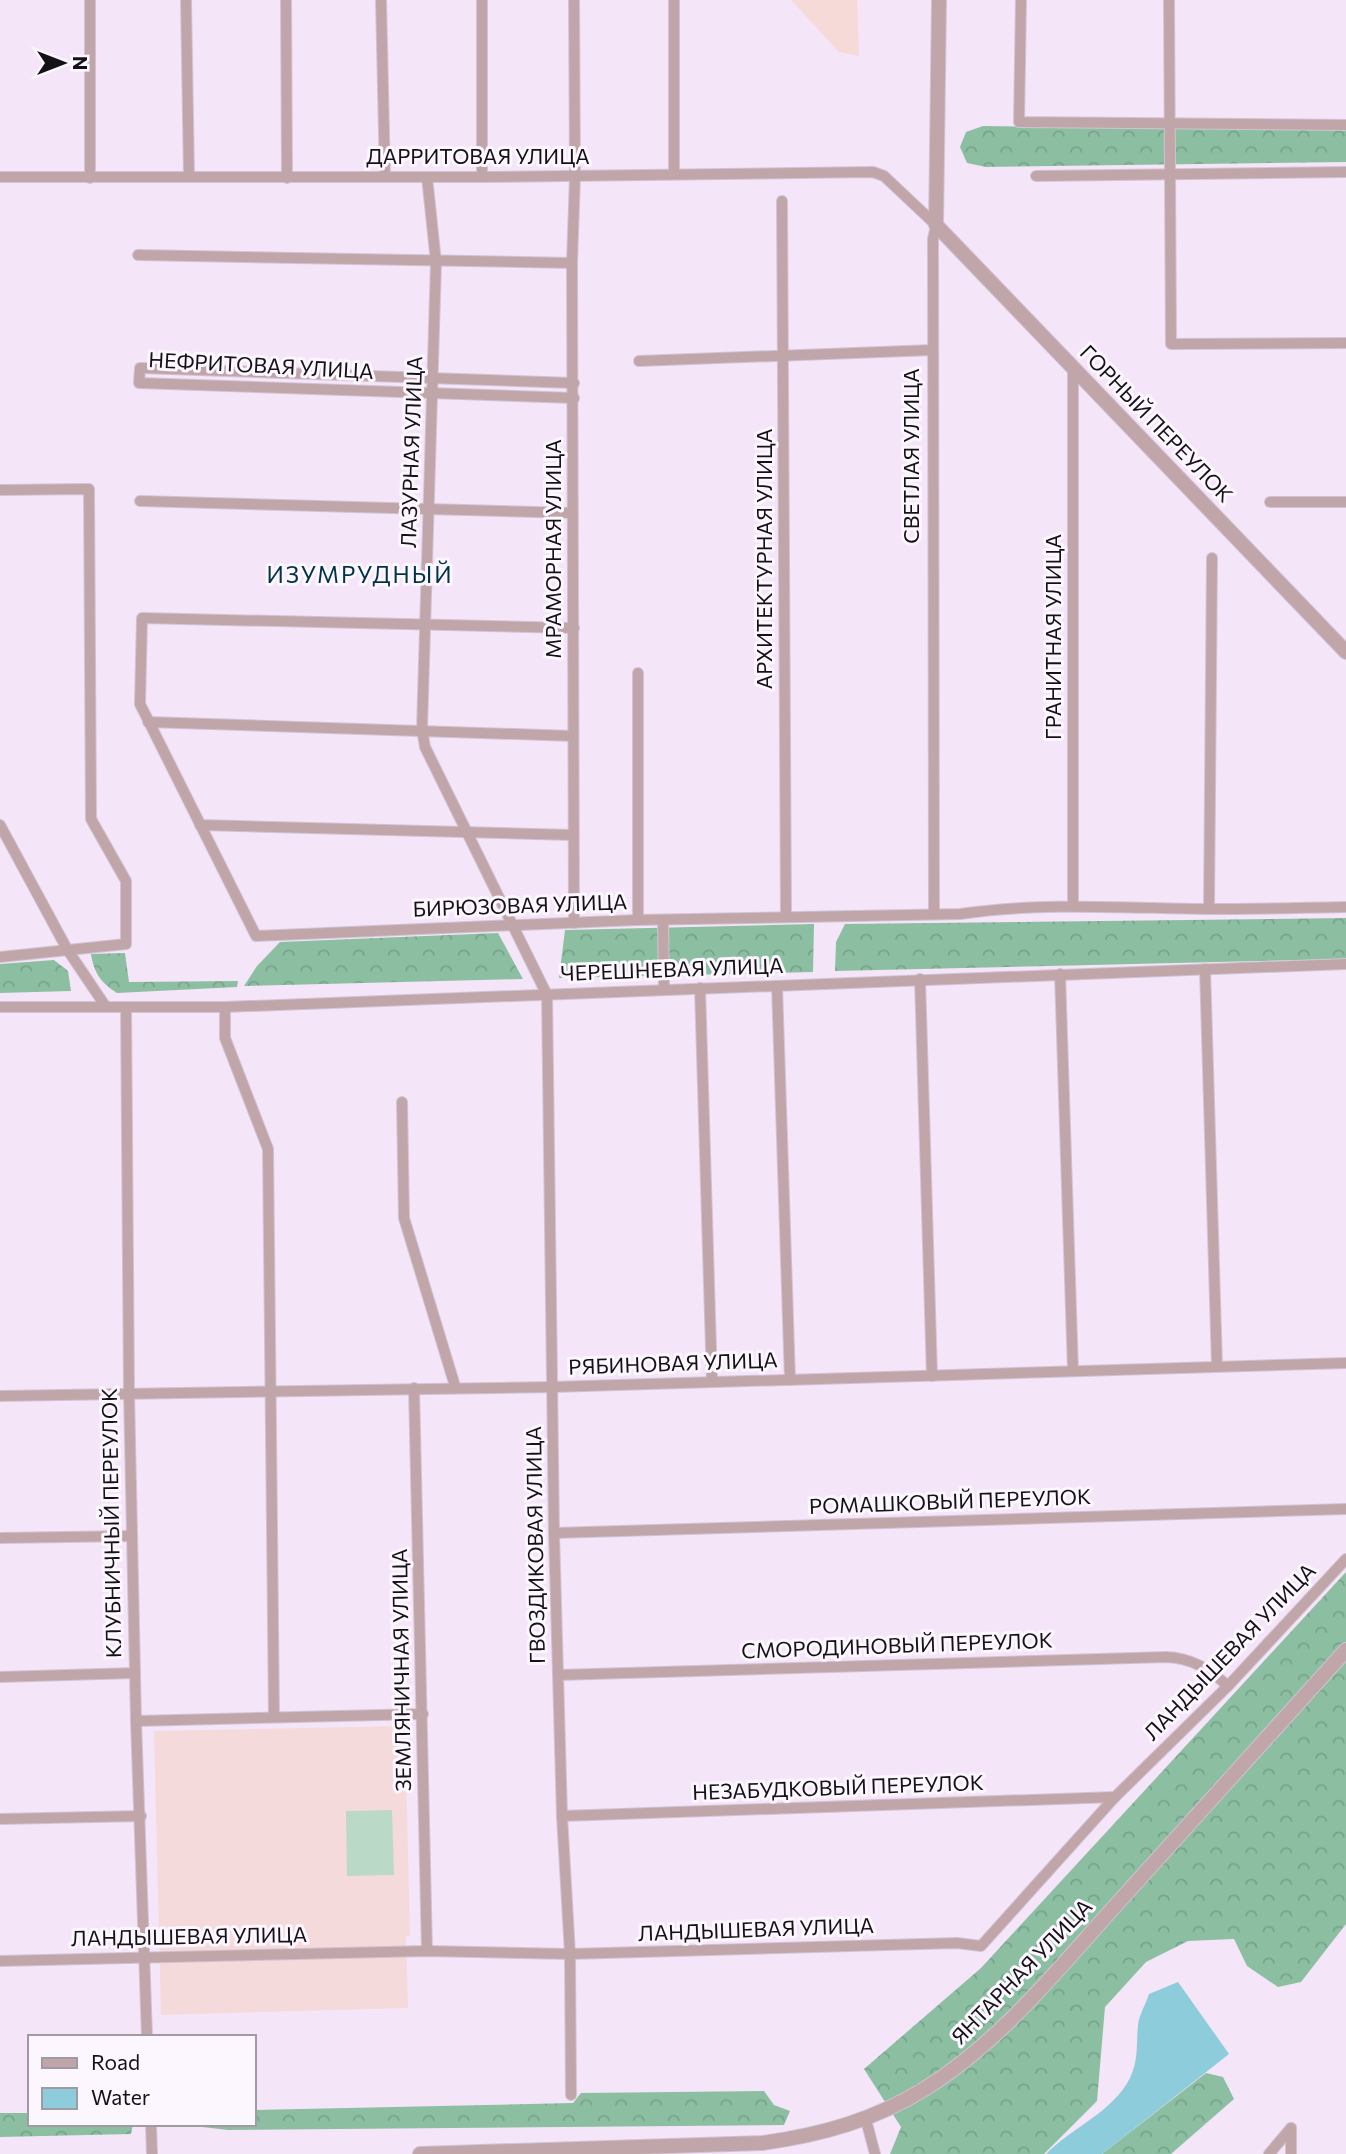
<svg xmlns="http://www.w3.org/2000/svg" width="1346" height="2154" font-family="Commissioner,sans-serif">
<style>
.commercial{fill:#f5dad7}
.education{fill:#f5dadb}
.forest{fill:url(#forest-crowns)}
.park{fill:#bbd9c7}
.water{fill:#8cccdb}
.lines{fill:none;stroke-linecap:round;stroke-linejoin:round}
.minor-casing{stroke:#d1c3d5;stroke-width:12}
.tertiary-casing{stroke:#d1c3d5;stroke-width:16}
.minor{stroke:#c0a6a8;stroke-width:10}
.tertiary{stroke:#c0a6a8;stroke-width:14}
.labels{text-anchor:middle;stroke-width:6;stroke-linejoin:round;paint-order:stroke}
.street-label{font-size:21px;fill:#161017;stroke:#fcf6fe}
.neighbourhood-label{font-size:23px;letter-spacing:2px;fill:#023247;stroke:#fcf6fe}
</style>
<defs>
<pattern id="forest-crowns" width="20" height="18" patternUnits="userSpaceOnUse" patternTransform="scale(1.75)"><rect width="20" height="18" fill="#8cbfa1"/><path d="M2 6a3 3 0 1 1 6 0M12 15a3 3 0 1 1 6 0" fill="none" stroke="#78a38a"/></pattern>
</defs>
<rect width="100%" height="100%" fill="#f5e5f9"/>
<!-- commercial -->
<polygon class="commercial" points="791,0 857,0 859,56 839,52"/>
<!-- education -->
<polygon class="education" points="405,1726 410,1936 406,1936 408,2008 161,2015 154,1731"/>
<!-- forest -->
<g class="forest">
<polygon points="983,126 1346,130 1346,162 986,167 967,163 960,147 966,132"/>
<polygon points="1346,918 1346,959 835,971 836,942 845,924"/>
<polygon points="814,924 813,972 559,978 565,930"/>
<polygon points="498,933 523,979 244,986 257,966 280,942"/>
<path d="M125,953L129,982L238,981L237,987L117,993C101,983 94,973 91,954Z"/>
<polygon points="54,960 68,971 71,991 0,993 0,964"/>
<polygon points="1346,1572 1346,1924 1301,1982 1278,1987 1247,1966 1234,1939 1188,1941 1146,1962 1105,2007 1097,2101 1044,2154 890,2154 901,2127 864,2069 981,1968"/>
<polygon points="1206,2073 1223,2077 1234,2099 1171,2154 1102,2154"/>
<polygon points="764,2091 774,2105 790,2111 784,2125 228,2130 176,2124 254,2124 254,2110 573,2103 581,2093"/>
<polygon points="0,2113 30,2113 30,2124 133,2124 131,2134 0,2137"/>
</g>
<!-- park -->
<polygon class="park" points="392,1810 394,1875 347,1876 346,1811"/>
<!-- water -->
<path class="water" d="M1178,1982L1229,2054L1102,2154H1046C1071,2128 1113,2112 1130,2078C1139,2059 1136,2044 1138,2025C1139,2015 1146,2004 1149,1994Z"/>
<g class="lines">
<!-- minor casing -->
<g class="minor-casing">
<g id="minor">
<polyline points="90,0 90,178"/>
<polyline points="186,0 189,177"/>
<polyline points="286,0 287,178"/>
<polyline points="381,0 385,177"/>
<polyline points="482,0 482,177"/>
<polyline points="674,0 674,174"/>
<polyline points="1021,0 1019,122 1346,125"/>
<polyline points="1169,0 1171,344 1346,343"/>
<polyline points="1036,176 1346,172"/>
<polyline points="0,177 482,177 873,172 884,176 936,225 933,239 934,913"/>
<polyline points="427,177 436,262 422,729 425,747 547,995 554,1533 562,1816 570,1954 571,2095"/>
<polyline points="782,201 786,917"/>
<polyline points="138,255 572,263"/>
<polyline points="639,361 933,350"/>
<polyline points="574,383 140,368 139,383 574,398"/>
<polyline points="0,490 89,489 91,819 126,881 126,944 0,957"/>
<polyline points="140,501 572,513"/>
<polyline points="1270,502 1346,502"/>
<path d="M574,628L142,618L140,704L256,936L637,920L960,914C1042,902 1124,908 1206,909C1253,909 1300,908 1346,907"/>
<polyline points="148,722 573,736"/>
<polyline points="0,825 67,949 106,1007"/>
<polyline points="200,825 572,835"/>
<polyline points="1073,905 1073,368"/>
<polyline points="1209,909 1212,558"/>
<polyline points="638,920 638,673"/>
<polyline points="663,920 664,990"/>
<polyline points="574,923 572,263 575,176 574,0"/>
<polyline points="1205,969 1217,1366"/>
<polyline points="1060,974 1073,1371"/>
<polyline points="920,979 932,1376"/>
<polyline points="777,986 790,1380"/>
<polyline points="700,988 712,1382"/>
<polyline points="0,1007 225,1007 1346,964"/>
<polyline points="126,1007 129,1393 136,1721 147,2037"/>
<polyline points="225,1007 225,1038 268,1149 274,1717"/>
<polyline points="402,1102 404,1218 455,1386"/>
<polyline points="414,1388 427,1951"/>
<polyline points="0,1396 553,1387 1346,1363"/>
<polyline points="554,1533 1346,1509"/>
<polyline points="0,1538 132,1536"/>
<path d="M558,1675L1166,1657C1192,1658 1209,1669 1228,1686"/>
<polyline points="0,1677 135,1673"/>
<polyline points="136,1721 423,1714"/>
<polyline points="562,1816 1115,1797"/>
<polyline points="0,1819 141,1816"/>
<polyline points="0,1961 427,1951 570,1954 957,1943 981,1946 1115,1797 1228,1686 1346,1559"/>
<polyline points="866,2120 875,2154"/>
<polyline points="151,2124 152,2154"/>
<polyline points="1291,2128 1291,2154"/>
<polyline points="1269,2154 1291,2128"/>
</g>
</g>
<!-- tertiary casing -->
<g class="tertiary-casing">
<g id="tertiary">
<polyline points="939,0 936,225 1346,652"/>
<path d="M420,2154L762,2143C821,2135 875,2120 926,2088C1000,2042 1058,1969 1116,1905C1193,1820 1269,1735 1346,1650"/>
</g>
</g>
<!-- minor -->
<use href="#minor" class="minor"/>
<!-- tertiary -->
<use href="#tertiary" class="tertiary"/>
</g>
<g class="labels">
<!-- street labels -->
<g class="street-label">
<text x="478" y="164">ДАРРИТОВАЯ УЛИЦА</text>
<text transform="translate(261 366) rotate(3)" y="7">НЕФРИТОВАЯ УЛИЦА</text>
<text transform="translate(1156 424) rotate(46)" y="7">ГОРНЫЙ ПЕРЕУЛОК</text>
<text transform="translate(412 452) rotate(-88)" y="7">ЛАЗУРНАЯ УЛИЦА</text>
<text transform="translate(912 456) rotate(-90)" y="7">СВЕТЛАЯ УЛИЦА</text>
<text transform="translate(554 549) rotate(-90)" y="7">МРАМОРНАЯ УЛИЦА</text>
<text transform="translate(765 559) rotate(-90)" y="7">АРХИТЕКТУРНАЯ УЛИЦА</text>
<text transform="translate(1054 637) rotate(-90)" y="7">ГРАНИТНАЯ УЛИЦА</text>
<text transform="translate(520 906) rotate(-2)" y="7">БИРЮЗОВАЯ УЛИЦА</text>
<text transform="translate(672 970) rotate(-2)" y="7">ЧЕРЕШНЕВАЯ УЛИЦА</text>
<text transform="translate(673 1364) rotate(-2)" y="7">РЯБИНОВАЯ УЛИЦА</text>
<text transform="translate(950 1502) rotate(-2)" y="7">РОМАШКОВЫЙ ПЕРЕУЛОК</text>
<text transform="translate(112 1523) rotate(-91)" y="7">КЛУБНИЧНЫЙ ПЕРЕУЛОК</text>
<text transform="translate(536 1545) rotate(-91)" y="7">ГВОЗДИКОВАЯ УЛИЦА</text>
<text transform="translate(897 1646) rotate(-2)" y="7">СМОРОДИНОВЫЙ ПЕРЕУЛОК</text>
<text transform="translate(1230 1652) rotate(-46)" y="7">ЛАНДЫШЕВАЯ УЛИЦА</text>
<text transform="translate(402 1670) rotate(-91)" y="7">ЗЕМЛЯНИЧНАЯ УЛИЦА</text>
<text transform="translate(838 1788) rotate(-2)" y="7">НЕЗАБУДКОВЫЙ ПЕРЕУЛОК</text>
<text transform="translate(756 1930) rotate(-2)" y="7">ЛАНДЫШЕВАЯ УЛИЦА</text>
<text transform="translate(189 1937) rotate(-1)" y="7">ЛАНДЫШЕВАЯ УЛИЦА</text>
<text transform="translate(1022 1972) rotate(-46)" y="7">ЯНТАРНАЯ УЛИЦА</text>
</g>
<!-- neighbourhood labels -->
<g class="neighbourhood-label">
<text x="360" y="583">ИЗУМРУДНЫЙ</text>
</g>
</g>
<!-- legend -->
<rect x="28" y="2035" width="228" height="91" fill="#fcf6fe" stroke="#a09aa2" stroke-width="2"/>
<rect x="42" y="2058" width="35" height="10" fill="#c0a6a8" stroke="#a09aa2" stroke-width="2"/>
<text x="91" y="2070" font-size="21" fill="#161017">Road</text>
<rect x="42" y="2088" width="35" height="21" fill="#8cccdb" stroke="#a09aa2" stroke-width="2"/>
<text x="91" y="2105" font-size="21" fill="#161017">Water</text>
<!-- north arrow -->
<g transform="translate(63 63) rotate(90)" stroke="#fcf6fe" stroke-width="5" paint-order="stroke">
<path d="M0-5L12 26L0 18L-12 26Z" fill="#161017"/>
<text y="-10" font-size="19" font-weight="bold" text-anchor="middle" fill="#161017">N</text>
</g>
</svg>
